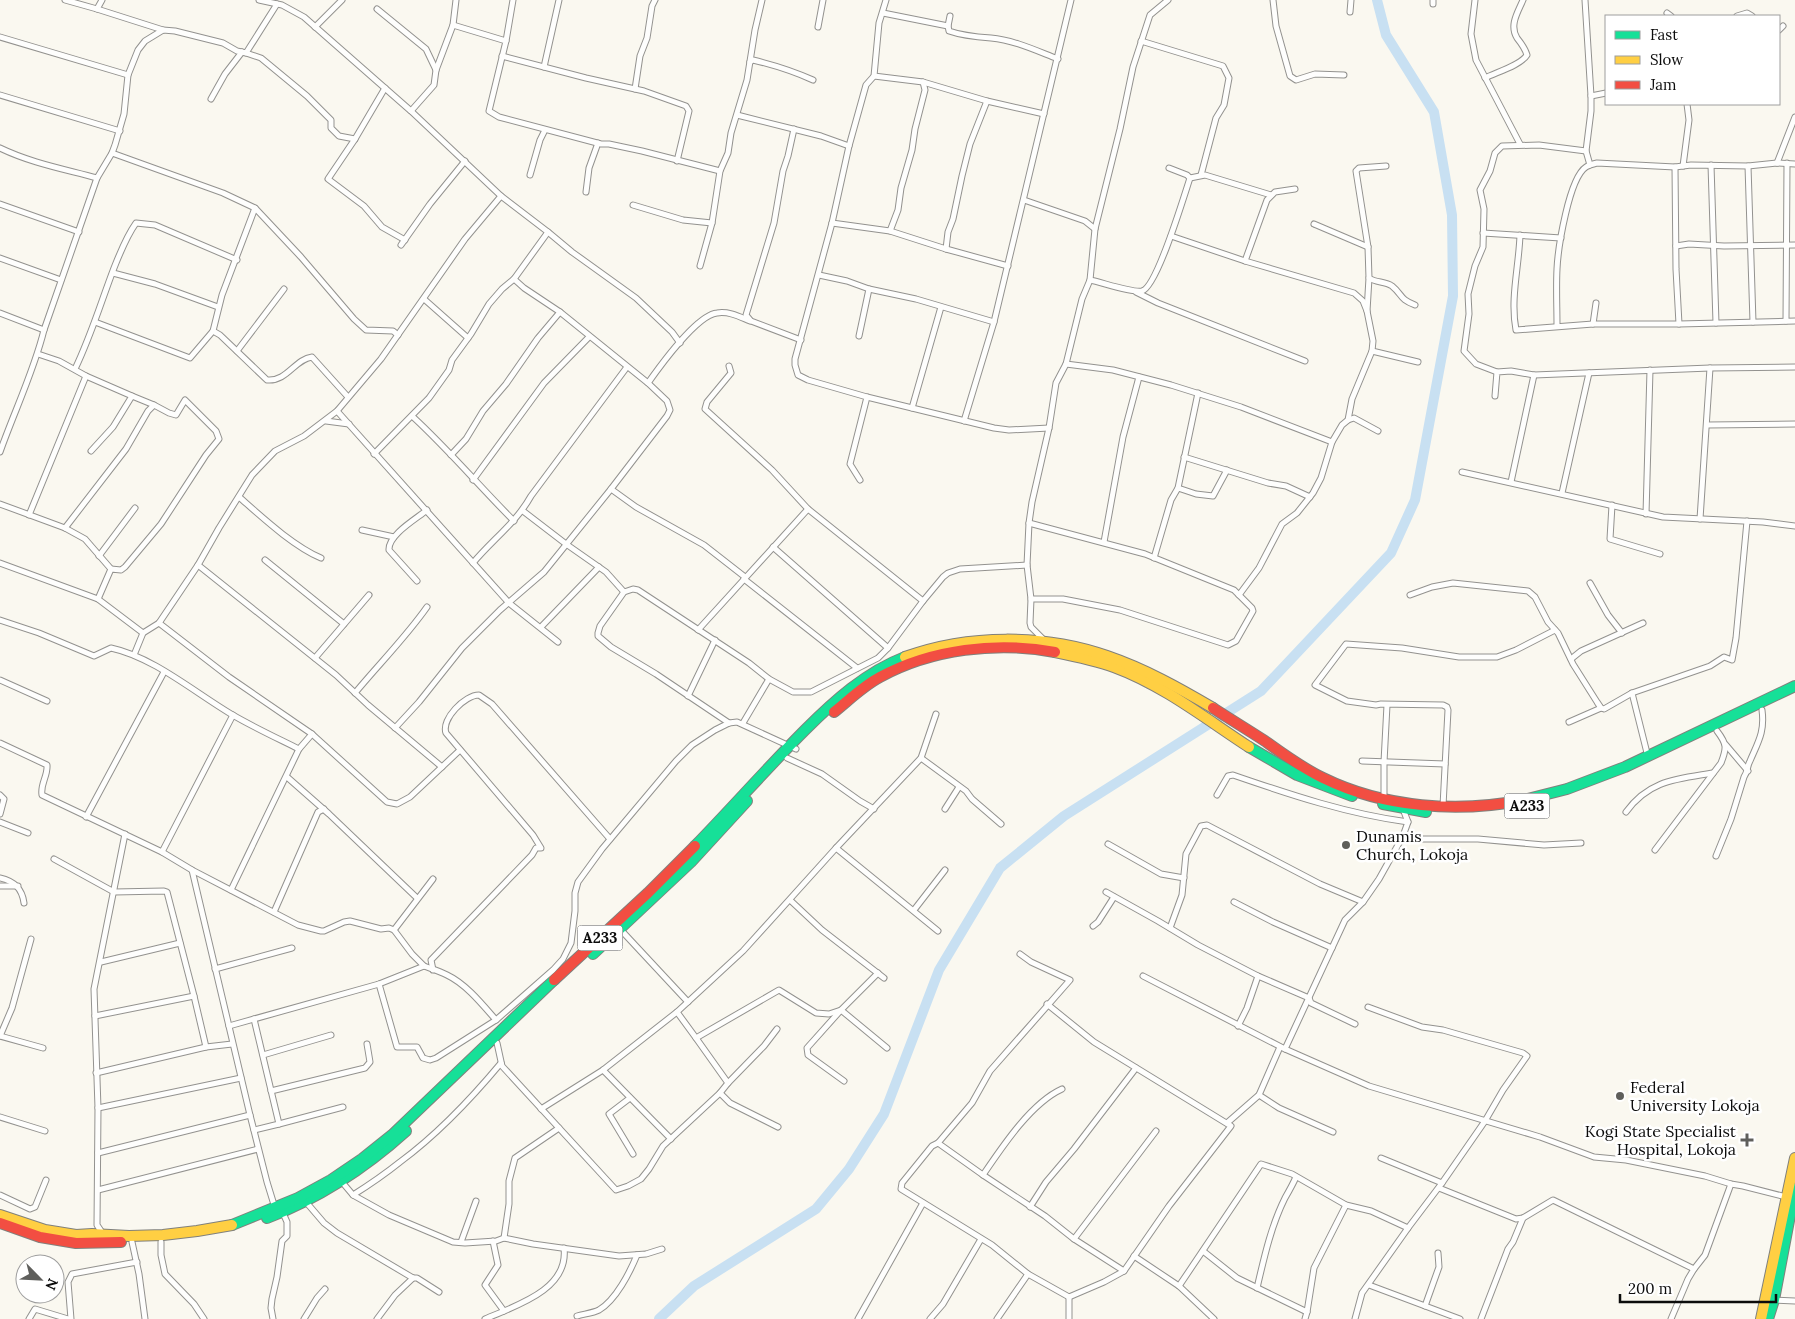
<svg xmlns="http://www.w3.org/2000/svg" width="1795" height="1319" font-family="Lora,serif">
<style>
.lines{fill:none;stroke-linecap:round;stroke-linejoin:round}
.river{stroke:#c8e0f2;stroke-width:10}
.street-casing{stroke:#93928f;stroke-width:7}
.fast-casing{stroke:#80807c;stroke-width:12}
.slow-casing{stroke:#80807c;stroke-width:12}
.jam-casing{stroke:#80807c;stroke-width:12}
.street{stroke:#fefefd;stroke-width:5}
.fast{stroke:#16e098;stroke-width:10}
.slow{stroke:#ffcf43;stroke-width:10}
.jam{stroke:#f24e42;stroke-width:10}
.poi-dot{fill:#5f5f5c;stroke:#fff;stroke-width:2}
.labels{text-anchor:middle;stroke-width:5;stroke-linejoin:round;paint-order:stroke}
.shield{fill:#fff;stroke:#555;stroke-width:1}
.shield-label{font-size:15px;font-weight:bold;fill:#0c0c0c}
.poi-label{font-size:16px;fill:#0c0c0c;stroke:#fff;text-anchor:start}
</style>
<rect width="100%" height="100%" fill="#faf8f0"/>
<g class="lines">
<!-- river -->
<polyline class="river" points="659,1319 694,1286 816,1209 849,1169 884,1114 939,970 1000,868 1064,816 1261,691 1391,553 1415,500 1453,296 1452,215 1434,112 1386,35 1377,0"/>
<!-- street casing -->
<g class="street-casing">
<g id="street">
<polyline points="65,0 97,9 102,0"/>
<polyline points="259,0 282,5 304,17 411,111 501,196 548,232 572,252 636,298 672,332 680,343"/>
<polyline points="886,0 879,23 874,76 866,85 849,146 832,223 795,359 795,365 798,375 808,380 867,397 994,428 1009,430 1049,428"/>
<polyline points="1273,0 1276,26 1290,76 1296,80 1315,74 1344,75"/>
<polyline points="1475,0 1471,34 1476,60 1520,144"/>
<polyline points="1585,0 1591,96 1591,111 1586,151 1590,165"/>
<polyline points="1433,4 1433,0"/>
<polyline points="97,9 163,30"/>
<polyline points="377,9 426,49 436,70"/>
<polyline points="1350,12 1351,0"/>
<polyline points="883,13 948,26"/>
<polyline points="1667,13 1671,16"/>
<path d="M950,16L948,26L949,31C963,36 977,37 991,38C1014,40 1037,51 1058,59"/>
<polyline points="1737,16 1747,13 1752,16"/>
<polyline points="453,25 506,41 489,111 499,117 601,144 609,144 642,151 720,171"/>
<polyline points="315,27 342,0"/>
<polyline points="818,27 823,0"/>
<polyline points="1779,30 1783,26"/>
<polyline points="0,37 128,75"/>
<polyline points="506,41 513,0"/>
<polyline points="1141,41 1223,66 1229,78 1224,105 1216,118 1201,175"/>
<polyline points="246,53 261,58 307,96 331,120 331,128 339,136 355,139"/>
<polyline points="502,56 586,78 644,91 686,106 689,111 677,161"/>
<path d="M750,62L753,60C774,65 793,71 813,80"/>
<polyline points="544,67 559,0"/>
<polyline points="874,76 923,82 987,101 1044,114"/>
<path d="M1485,78C1497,72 1521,65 1527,55C1525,48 1521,43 1517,38C1509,25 1518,12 1523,0"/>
<polyline points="385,88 355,139 328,179 364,206 382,227 405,240"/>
<polyline points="635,89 640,56 647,38 652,6 655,0"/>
<polyline points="0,95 120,131"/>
<polyline points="1591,96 1606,93"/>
<polyline points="211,99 225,74 242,52"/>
<polyline points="411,111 434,85 436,70 453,25 456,0"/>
<polyline points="737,115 821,136 849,146"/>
<polyline points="794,129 788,156 783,171 774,223 746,315 751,321 801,340"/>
<path d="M0,148C31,163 64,169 97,178"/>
<polyline points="112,153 223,193 255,208 301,257 354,319 366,330 393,331 398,335"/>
<polyline points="1777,163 1795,117"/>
<polyline points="1711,165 1716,323"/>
<path d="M1386,166L1359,168L1356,171L1368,247L1369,278C1376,283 1385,281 1392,286C1403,295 1399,299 1415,305"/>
<polyline points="1683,166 1689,120 1687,104"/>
<polyline points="1748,166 1753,322"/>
<polyline points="1675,167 1676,269 1679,324"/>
<polyline points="530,175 540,140 545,130"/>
<polyline points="1190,178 1205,175 1271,195"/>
<polyline points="586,192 589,168 598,143"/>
<polyline points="1024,200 1085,221 1095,229"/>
<polyline points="0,204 79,232"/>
<polyline points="633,205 683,220 712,223"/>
<polyline points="832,223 890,231 946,249 1008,266"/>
<polyline points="1314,224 1368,247"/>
<polyline points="890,231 898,210 901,188 912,150 915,129 925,90 923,82"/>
<polyline points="1483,233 1561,238"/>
<path d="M1520,235C1519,266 1510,299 1516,330L1593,324H1679L1795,321"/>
<polyline points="1171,236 1245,261 1354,293 1363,301 1367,311"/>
<polyline points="401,245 430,204 465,161"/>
<polyline points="1676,246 1689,244 1724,246 1795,245"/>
<polyline points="946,249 948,232 953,219 962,176 970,144 987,101"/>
<polyline points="0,258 61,280"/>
<polyline points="1245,261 1267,200 1275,192 1295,189"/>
<polyline points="700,266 712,223 720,171 728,153 731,133 747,80 755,30 762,0"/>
<polyline points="113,273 155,284 218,307"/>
<polyline points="819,275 847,281 869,289 916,299 994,322"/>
<path d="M1090,280C1101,282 1132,293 1142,291C1157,287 1184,196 1190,178L1187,175L1169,168"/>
<polyline points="1136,292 1158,303 1305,361"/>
<polyline points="424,299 468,338"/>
<polyline points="0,313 44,330"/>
<polyline points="1786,321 1787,163"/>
<polyline points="95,322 190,358 213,331 222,295 255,208"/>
<polyline points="1593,324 1596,303"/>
<path d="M1557,326C1557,307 1556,288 1557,269C1558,248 1569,178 1586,167C1589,165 1593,164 1597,163L1675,167L1691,165L1748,166L1777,163L1795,164"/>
<path d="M213,331L220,335L267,380C287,382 295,359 312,357L348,397"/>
<polyline points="859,336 869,289"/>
<polyline points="237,351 284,289"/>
<polyline points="1372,351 1418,362"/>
<polyline points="38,354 59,361 86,376 132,396 113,427 91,451"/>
<polyline points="1066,364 1113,370 1171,385 1241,407 1332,442 1321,478 1313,493 1297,513 1282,524 1259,568 1239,595"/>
<polyline points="729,366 731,373 707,402 705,409 772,470 808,509 923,601"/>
<path d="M75,369C91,336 101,302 114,268C120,253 126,237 136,223L155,225L237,260"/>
<polyline points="1497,372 1476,364 1464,351 1469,314 1468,294 1475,266 1483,247 1484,209 1480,190 1490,171 1495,153 1502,146 1539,145 1586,151"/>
<path d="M648,383C660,366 697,315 717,313C729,311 740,317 750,321"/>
<polyline points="1495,396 1497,372 1511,371 1534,375 1710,368 1795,367"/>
<polyline points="912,408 941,307"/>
<polyline points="337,411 509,603 558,642"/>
<path d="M412,416C448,449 480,487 514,521"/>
<polyline points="1348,420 1354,418 1378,431"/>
<polyline points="326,421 349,424"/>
<polyline points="964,421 994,322 1071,0"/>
<polyline points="1707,425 1795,424"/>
<polyline points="1332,442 1342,425 1348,420 1352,399 1372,351 1373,341 1367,311 1369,278"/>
<path d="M0,452C14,412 34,371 44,330L97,178L112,153L115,145L124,114L128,75L138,50L145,41L163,30L175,31L223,43L237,51L246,53L277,4"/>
<polyline points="374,454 429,398 449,370 452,360 471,334 489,304 502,289 514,279 548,232"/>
<polyline points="451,455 466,439 483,411 506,384 538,338 560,312"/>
<polyline points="1184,457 1268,483 1286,486 1310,497"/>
<polyline points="1462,472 1663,517 1763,522 1795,526"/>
<polyline points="473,480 544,383 589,337"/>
<polyline points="860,480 850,464 867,397"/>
<polyline points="1511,482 1534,375"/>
<polyline points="1178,488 1196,494 1213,496 1227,470"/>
<polyline points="611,489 636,507 704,545 745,577"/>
<polyline points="1562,493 1589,373"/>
<path d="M239,497C263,518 293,546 321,558"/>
<polyline points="0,504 65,528 85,539 111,569"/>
<polyline points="1612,505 1610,539 1660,554"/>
<polyline points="523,511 566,544 606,572 624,592"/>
<polyline points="1646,514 1650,370"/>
<polyline points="29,515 86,376"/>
<polyline points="1700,519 1710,368"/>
<polyline points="1029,523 1145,554 1234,590 1252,608 1253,611 1236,641 1228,645 1120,610 1063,599 1031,599"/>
<polyline points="65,528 126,449 148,411 154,405 132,396"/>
<polyline points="362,530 394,537"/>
<polyline points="1104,542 1123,437 1139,377"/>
<polyline points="773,547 888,648"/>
<polyline points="99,556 135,508"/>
<polyline points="1154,558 1171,500 1178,488 1198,393"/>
<polyline points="265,560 344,624"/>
<polyline points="0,563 98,599 143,633"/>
<path d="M473,563C492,540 516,523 531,496L627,367"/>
<polyline points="198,565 336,675 368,705 442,767"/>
<polyline points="744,579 857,668"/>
<path d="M417,581L389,550C388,535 416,519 427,510"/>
<polyline points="1590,583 1608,615 1622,633"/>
<polyline points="1410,595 1432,587 1453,583 1528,591 1535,597 1548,622 1558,633 1573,664 1597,702 1601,708 1604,709 1632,693 1710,666 1724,657 1732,660 1736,638 1747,521"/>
<polyline points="98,599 111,569 121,570 125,567 161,524 206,455 219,439 216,431 185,400 176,415 169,413 154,405"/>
<path d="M0,620L39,633L94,656L111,648C153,657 194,692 231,714C253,727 277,738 299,749"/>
<polyline points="159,623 229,677 312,734 387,802 397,804 410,797 460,750"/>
<polyline points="541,627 599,567"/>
<polyline points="698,630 808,509"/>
<polyline points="1045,641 1031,627 1030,623 1031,599 1027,565 1029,523 1032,502 1049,428 1056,383 1066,364 1082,299 1090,280 1095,229 1120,129 1133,67 1150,15 1168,0"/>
<polyline points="134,655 143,633 159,623 198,565 219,528 252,475 275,451 304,436 337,411 381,359 465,239 501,196"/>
<polyline points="315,658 369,595"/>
<polyline points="1571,659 1581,651 1643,623"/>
<polyline points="0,680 47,701"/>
<path d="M355,693C379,664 406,637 427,607"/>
<polyline points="1632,693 1648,757"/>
<polyline points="688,696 715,640"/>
<polyline points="1569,722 1601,708"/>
<polyline points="729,723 656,674 611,647 598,636 598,633 600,626 624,592 633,589 638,590 749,663 769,679 793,692 811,692 878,658 888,648 923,601 943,577 948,573 960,569 1027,565"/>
<polyline points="743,723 769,679"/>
<polyline points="395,728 419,702 462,648 500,610 544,572 611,489 667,416 670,410 667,401 648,383 560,312 524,288 514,279"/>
<path d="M0,743L47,765C48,776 40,784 42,795L162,852L192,870L298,925L321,931H324L344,922L350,921L381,929L389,928L394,930L412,954L424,966"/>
<polyline points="1726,745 1748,771"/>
<polyline points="787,758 822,774 860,801 874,809"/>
<polyline points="921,758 966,791 972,799 1001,824"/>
<polyline points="1362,761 1445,764"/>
<polyline points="287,777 329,814 417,898"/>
<polyline points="0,795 4,799 0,814"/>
<path d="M1217,795L1228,776L1233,775C1291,795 1348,814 1408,822"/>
<polyline points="1384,797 1384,762 1387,705"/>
<polyline points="1443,806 1448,710 1447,707 1443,705 1381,704 1376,705 1347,701 1315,685 1346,644 1402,648 1459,657 1497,657 1516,650 1555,630"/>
<polyline points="945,809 959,787"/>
<polyline points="1403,809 1408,822 1403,836 1379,879 1363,902 1345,920 1285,1049 1369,1086 1540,1137 1594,1157 1626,1160 1705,1176 1731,1184 1743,1186 1786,1197"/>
<path d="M1626,812C1649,780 1677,779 1713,773"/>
<polyline points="86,817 164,672"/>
<polyline points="0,822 28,833"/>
<polyline points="1403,836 1411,839 1478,839 1544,845 1581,843"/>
<polyline points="1108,844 1161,874 1184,878"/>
<polyline points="836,848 938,931"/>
<path d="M1655,850L1721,763C1727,748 1727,744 1717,731"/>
<polyline points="162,852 233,715"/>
<path d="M1716,856L1731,819L1744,777C1748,771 1747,766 1750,761C1758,742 1765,732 1762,710"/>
<polyline points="54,859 114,892 164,891 167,892 194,996"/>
<polyline points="192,870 250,1115 267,1182 275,1208"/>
<path d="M0,878C14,881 22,888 24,903"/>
<polyline points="0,886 18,886"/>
<polyline points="231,890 299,749 312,734"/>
<polyline points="1106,892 1158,921 1198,945 1258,976 1309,998 1311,1003 1355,1024"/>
<polyline points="790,900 822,930 884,978"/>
<polyline points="1234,902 1273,922 1332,948"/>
<polyline points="914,910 945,870"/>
<polyline points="274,912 318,812 324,809"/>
<polyline points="1093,926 1098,922 1114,897"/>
<polyline points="1170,928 1182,895 1186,854 1201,826 1207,825 1320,884 1363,902"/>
<polyline points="620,929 688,1002"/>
<polyline points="394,930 433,879"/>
<polyline points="1020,954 1031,962 1070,980 990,1071 972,1103 938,1143 932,1146 902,1183 901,1189 992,1245 1028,1274 1069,1297"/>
<polyline points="101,962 180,943"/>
<polyline points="215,969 292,948"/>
<path d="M433,970L431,960L532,855L536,848H541L533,835L446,733C441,719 465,695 479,695L492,704L610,839"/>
<polyline points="1143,976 1285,1049"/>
<polyline points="379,984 397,1047 417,1047 423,1058 430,1060 436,1058 496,1020 553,970 563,959 571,943 575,911 575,893 578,882 602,849 676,761 692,745 715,730 729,723 737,722 796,749"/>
<polyline points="1047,1004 1094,1042 1231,1126 1169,1206 1124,1271 1104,1282 1069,1297"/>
<polyline points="677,1012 696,1038 779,990 816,1013 829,1014 841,1010 887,1048"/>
<polyline points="95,1016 194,996 206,1047"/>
<path d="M229,1026L379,984L424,966C432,969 439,971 447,975C466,984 482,1004 496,1020"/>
<polyline points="1238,1026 1247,1008 1258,976"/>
<polyline points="0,1036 12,1008 31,939"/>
<polyline points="0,1036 43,1048"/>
<polyline points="497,1043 502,1066 616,1190 628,1186 641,1179 649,1169 663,1146 720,1093 728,1083 696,1038"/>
<polyline points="263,1055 331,1035"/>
<polyline points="603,1070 671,1139"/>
<polyline points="96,1073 206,1047 232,1044"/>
<polyline points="844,1081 808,1055 807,1048 841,1010 878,973"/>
<polyline points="728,1083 764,1046 777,1029"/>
<polyline points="271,1091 365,1068 370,1062 367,1044"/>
<polyline points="720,1093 730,1103 778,1127"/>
<polyline points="1259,1095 1279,1108 1333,1132"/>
<polyline points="630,1098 609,1114 633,1154"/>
<polyline points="98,1108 241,1078"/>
<polyline points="541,1109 603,1070 677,1012 743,951 836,848 921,758 936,714"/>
<polyline points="0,1117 45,1131"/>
<polyline points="1227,1123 1259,1095 1280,1047"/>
<polyline points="279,1124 343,1107"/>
<polyline points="254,1130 279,1124 254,1019"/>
<polyline points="938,1143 983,1175 1045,1216 1074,1239 1124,1271"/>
<polyline points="98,1153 250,1115"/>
<polyline points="1381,1158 1442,1183"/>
<path d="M983,1175C1002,1147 1031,1103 1062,1089"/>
<polyline points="342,1182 353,1195 389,1215 453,1242 465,1243 496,1241 504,1238 533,1244 619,1256 646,1254 662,1249"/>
<polyline points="1439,1188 1516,1219 1523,1218 1553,1200 1694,1269 1688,1279 1671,1319"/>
<polyline points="98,1190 258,1149"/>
<polyline points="0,1195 30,1209 35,1207 46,1180"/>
<path d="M353,1195C369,1185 385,1174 400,1162C438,1134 471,1099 501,1063"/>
<polyline points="306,1202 324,1223 337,1233 413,1278 417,1278 439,1292"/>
<polyline points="1030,1207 1046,1182 1074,1149 1136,1068"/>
<polyline points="103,1234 97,1225 98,1108 94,989 125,834"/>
<polyline points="504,1238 509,1204 509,1181 515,1158 559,1128"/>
<polyline points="1074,1239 1156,1131"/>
<polyline points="493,1241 498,1265 485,1285 504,1311"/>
<polyline points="132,1242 139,1274 145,1319"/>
<polyline points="161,1242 161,1255 165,1274 194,1304 204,1319"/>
<polyline points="461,1242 476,1201"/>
<polyline points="1203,1251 1237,1278 1307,1312"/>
<polyline points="1134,1256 1179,1286 1214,1319"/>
<polyline points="1694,1269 1705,1255 1731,1184"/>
<polyline points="1369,1285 1460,1319"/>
<polyline points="1179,1286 1261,1164 1292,1174 1346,1205 1371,1211 1408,1228"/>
<path d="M1257,1288C1264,1258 1271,1226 1285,1198C1289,1191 1293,1184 1296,1177"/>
<polyline points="1774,1300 1795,1301"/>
<polyline points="1425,1306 1439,1267 1438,1253"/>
<path d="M577,1316C584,1314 593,1313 599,1310C616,1300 630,1272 637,1255"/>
<polyline points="29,1319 35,1309 68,1319"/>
<polyline points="71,1319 68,1282 72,1274 137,1262"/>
<polyline points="273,1319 271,1308 272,1299 277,1277 282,1241 287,1236 287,1222 283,1213"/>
<polyline points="304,1319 317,1298 325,1289"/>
<polyline points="377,1319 395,1295 413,1278"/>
<path d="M485,1319C515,1306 569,1290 564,1248"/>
<polyline points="858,1319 923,1203"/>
<polyline points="930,1319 943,1304 981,1239"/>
<polyline points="997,1319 1028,1274"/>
<polyline points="1069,1319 1069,1297"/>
<polyline points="1305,1319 1307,1312 1314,1268 1346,1205"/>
<polyline points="1355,1319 1362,1293 1408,1228 1442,1183 1485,1121 1503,1090 1527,1056 1523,1053 1443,1030 1422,1027 1368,1007"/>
<polyline points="1481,1319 1508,1249 1513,1242 1523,1218"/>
</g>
</g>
<!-- fast casing -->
<g class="fast-casing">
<g id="fast">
<polyline points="1249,747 1297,775 1352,796"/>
<polyline points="1524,800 1567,789 1625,767 1795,686"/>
<polyline points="1383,804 1426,812"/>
<path d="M695,846C732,808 767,768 805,730C834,701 866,672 905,657"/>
<polyline points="593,954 691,862 747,801"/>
<path d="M267,1218C319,1198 364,1169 406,1131"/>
<polyline points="232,1225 298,1198 331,1180 362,1159 392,1135 554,980"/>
<polyline points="1768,1319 1774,1300 1795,1189"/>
</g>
</g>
<!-- slow casing -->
<g class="slow-casing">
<g id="slow">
<path d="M1055,652C1075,656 1095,660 1114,667C1163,685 1206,719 1249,747"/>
<path d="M905,657C968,634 1044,634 1107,656C1145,669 1179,688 1213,708"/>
<polyline points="0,1215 45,1230 76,1235 92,1234 129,1236 163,1235 197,1231 232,1225"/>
<polyline points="1761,1319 1795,1158"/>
</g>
</g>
<!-- jam casing -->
<g class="jam-casing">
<g id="jam">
<path d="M1213,708C1230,719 1248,730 1265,741C1283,754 1302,768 1323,778C1384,808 1458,813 1524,800"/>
<path d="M834,712C849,700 863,686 880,677C931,649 997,641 1055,652"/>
<polyline points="554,980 648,893 695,846"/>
<polyline points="0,1223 40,1237 76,1243 121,1242"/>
</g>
</g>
<!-- street -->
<use href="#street" class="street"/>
<!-- fast -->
<use href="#fast" class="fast"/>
<!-- slow -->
<use href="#slow" class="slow"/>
<!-- jam -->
<use href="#jam" class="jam"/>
</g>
<!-- markers -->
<g class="poi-dot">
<circle cx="1346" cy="845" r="5"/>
<circle cx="1620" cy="1096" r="5"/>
<path d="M1744.5 1132.5h5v5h5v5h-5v5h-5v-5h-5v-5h5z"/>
</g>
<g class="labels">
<!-- shield labels -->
<g class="shield">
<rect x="1504.5" y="793.5" width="45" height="25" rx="4"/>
<rect x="577.5" y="925.5" width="45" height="25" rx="4"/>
</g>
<g class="shield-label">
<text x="1527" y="811">A233</text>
<text x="600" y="943">A233</text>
</g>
<!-- poi labels -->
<g class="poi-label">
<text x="1356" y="842">Dunamis<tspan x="1356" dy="18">Church, Lokoja</tspan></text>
<text x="1630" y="1093">Federal<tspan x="1630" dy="18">University Lokoja</tspan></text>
<text x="1736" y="1137" text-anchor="end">Kogi State Specialist<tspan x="1736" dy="18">Hospital, Lokoja</tspan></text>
</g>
</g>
<!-- legend -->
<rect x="1605" y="15" width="175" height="90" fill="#ffffff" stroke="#9e9e9e"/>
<rect x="1615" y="31" width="25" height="8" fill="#16e098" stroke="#9e9e9e"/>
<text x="1650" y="40" font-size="15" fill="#0c0c0c">Fast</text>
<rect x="1615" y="56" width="25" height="8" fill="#ffcf43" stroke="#9e9e9e"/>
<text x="1650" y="65" font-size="15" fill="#0c0c0c">Slow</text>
<rect x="1615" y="81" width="25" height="8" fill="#f24e42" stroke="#9e9e9e"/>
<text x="1650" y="90" font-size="15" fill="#0c0c0c">Jam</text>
<!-- north arrow -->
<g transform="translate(40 1279) rotate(114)"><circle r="24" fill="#ffffff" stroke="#9e9e9e"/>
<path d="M0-4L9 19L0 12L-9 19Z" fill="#5f5f5c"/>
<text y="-8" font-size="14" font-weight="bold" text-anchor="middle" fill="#0c0c0c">N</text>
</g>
<!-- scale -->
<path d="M1620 1294v8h156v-8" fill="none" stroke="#0c0c0c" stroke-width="2.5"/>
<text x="1628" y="1294" font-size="15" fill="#0c0c0c" stroke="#ffffff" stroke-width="4" paint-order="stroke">200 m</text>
</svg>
